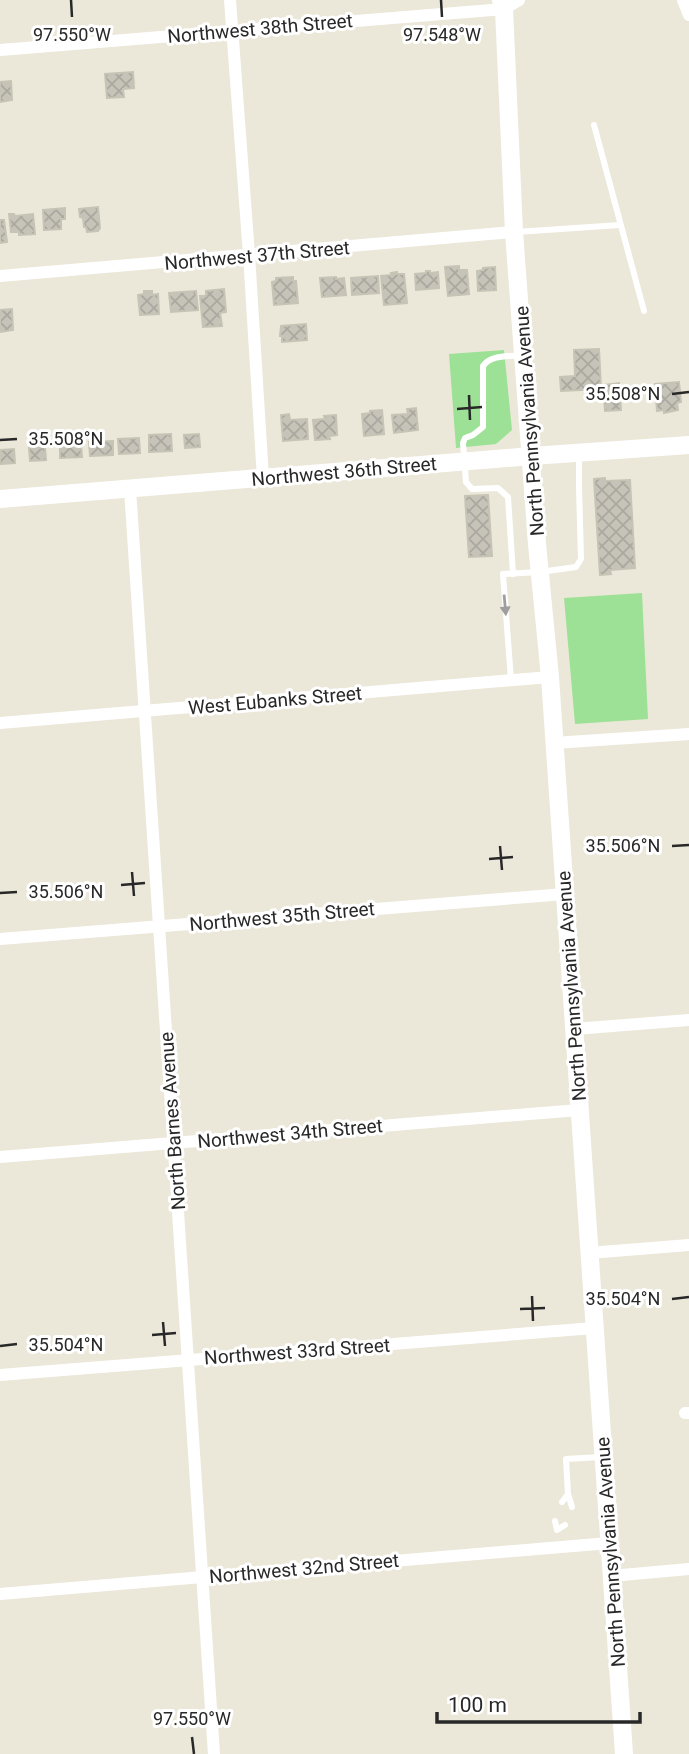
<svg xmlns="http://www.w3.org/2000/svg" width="689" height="1754" font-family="Roboto,sans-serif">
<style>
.grass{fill:#9de196}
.building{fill:url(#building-cross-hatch);stroke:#c6c4b4;stroke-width:2}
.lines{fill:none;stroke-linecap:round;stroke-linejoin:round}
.lane{stroke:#fff;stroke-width:6}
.street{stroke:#fff;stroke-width:12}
.secondary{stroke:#fff;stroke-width:18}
.oneway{fill:#9e9e9e}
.ticks{fill:none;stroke:#282828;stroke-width:2.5}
.labels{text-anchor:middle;stroke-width:6;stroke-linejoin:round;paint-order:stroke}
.street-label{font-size:19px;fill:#282828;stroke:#fff}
.ticks-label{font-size:18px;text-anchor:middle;fill:#282828;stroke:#fff;stroke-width:6;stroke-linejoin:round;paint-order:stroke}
</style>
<defs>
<pattern id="building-cross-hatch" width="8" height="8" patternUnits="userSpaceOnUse" patternTransform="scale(1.75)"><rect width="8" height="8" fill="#c6c4b9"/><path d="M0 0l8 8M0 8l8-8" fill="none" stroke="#aaa89f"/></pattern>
</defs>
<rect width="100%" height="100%" fill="#ebe8da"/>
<!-- grass -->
<g class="grass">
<polygon points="504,350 512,430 496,444 456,448 449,354"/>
<polygon points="642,593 648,719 575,724 564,598"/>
</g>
<!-- building -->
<g class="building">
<polygon points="133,72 134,88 123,89 124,97 107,98 105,74"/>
<polygon points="11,81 12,100 0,102 0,82"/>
<polygon points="98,207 100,228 98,231 87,232 86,227 84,227 83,218 80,217 79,209"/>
<polygon points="65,208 65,219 61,219 61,229 44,230 43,210"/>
<polygon points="9,214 14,214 15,216 33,214 35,234 19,235 19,232 11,232"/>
<polygon points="0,220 4,220 7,242 0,243"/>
<polygon points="459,266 459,270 467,270 469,294 448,296 445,267"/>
<polygon points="495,267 496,290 478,291 477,271 483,270 483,268"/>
<polygon points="426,271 430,271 430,273 438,272 439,288 416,290 415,274 426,273"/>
<polygon points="397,272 397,274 404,274 407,303 384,305 381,276 392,275 391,273"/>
<polygon points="378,276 379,293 352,295 351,278"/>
<polygon points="293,277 293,281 296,281 298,303 274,305 272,282 276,281 276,278"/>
<polygon points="336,277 336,279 344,278 346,295 322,297 320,278"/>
<polygon points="224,289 226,312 220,313 222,326 203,327 200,296 206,296 206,291"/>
<polygon points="144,291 152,291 152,295 158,294 159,314 140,315 138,295 144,294"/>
<polygon points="196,291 198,310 171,312 169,293"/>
<polygon points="12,309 13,330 0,332 0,310"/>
<polygon points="306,324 307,340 282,342 282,336 280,336 281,326"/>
<polygon points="599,349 601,389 561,391 560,377 575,376 574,350"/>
<polygon points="679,382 681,402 677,403 678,410 664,413 664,410 657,411 655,384"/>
<polygon points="619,383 621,410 605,411 603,385"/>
<polygon points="416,408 418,430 394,433 392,415 408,414 407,409"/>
<polygon points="382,410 384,434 364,436 362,414 370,413 370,411"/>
<polygon points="289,414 290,420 307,419 308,439 283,441 281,415"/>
<polygon points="336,415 337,435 329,436 330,439 315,440 313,420 325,419 324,416"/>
<polygon points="171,434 172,451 149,452 149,435"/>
<polygon points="199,434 200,447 185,448 184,435"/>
<polygon points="139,438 140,453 119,454 118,439"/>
<polygon points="113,441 113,455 90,456 89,442"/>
<polygon points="81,444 82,457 60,458 60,446"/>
<polygon points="45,447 46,460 30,461 29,448"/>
<polygon points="14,449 15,463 0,464 0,450"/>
<polygon points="605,478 605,481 630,480 635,568 610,570 611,574 600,575 594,479"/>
<polygon points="488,495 492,556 469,557 465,496"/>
</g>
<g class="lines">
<!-- lane -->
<g class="lane">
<polyline points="594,125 644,311"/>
<polyline points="516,232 620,225"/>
<path d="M513,574L508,497L498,488L472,489L466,482L463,443L465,438L473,435L483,427V366C491,354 509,357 522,355"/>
<polyline points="511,680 503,574 540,572 576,567 581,559 579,487 579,455"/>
<polyline points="568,1494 572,1507"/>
<polyline points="562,1502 568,1494 566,1459 601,1457"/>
<polyline points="555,1521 557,1530 565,1525"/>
</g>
<!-- street -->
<g class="street">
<polyline points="230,0 249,255 263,478"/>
<polyline points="683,0 689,15"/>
<polyline points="0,50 504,9 519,0"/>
<polyline points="0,276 514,232"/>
<polyline points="130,489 214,1754"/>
<polyline points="0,723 550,677"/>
<polyline points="554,743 689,734"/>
<polyline points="0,939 565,894"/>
<polyline points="574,1029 689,1020"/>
<polyline points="0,1157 579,1110"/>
<polyline points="589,1253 689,1245"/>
<polyline points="0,1375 594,1328"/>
<polyline points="685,1413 689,1413"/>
<polyline points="611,1576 689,1569"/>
<polyline points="0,1594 609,1543"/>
</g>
<!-- secondary -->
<g class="secondary">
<polyline points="501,0 504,9 514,232 537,544 550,677 624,1754"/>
<polyline points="0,499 532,456 689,445"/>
</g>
</g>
<!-- one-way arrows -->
<defs><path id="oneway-solid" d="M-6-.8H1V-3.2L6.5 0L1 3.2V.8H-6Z" transform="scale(1.75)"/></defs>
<use class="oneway" href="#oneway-solid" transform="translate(505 605) rotate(85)"/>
<!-- ticks -->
<path class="ticks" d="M71,0L72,17M441,0L442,17M672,394L689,392M469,395L470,420M457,409L482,407M0,440L17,439M500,846L502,870M672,846L689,845M489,859L513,857M132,872L134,896M121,885L145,883M0,893L17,892M532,1296L533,1321M672,1299L689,1297M520,1309L545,1308M163,1322L165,1346M152,1335L176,1333M0,1346L17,1344M192,1737L194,1754"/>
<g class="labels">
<!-- street labels -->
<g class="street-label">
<text transform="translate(260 28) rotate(-5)" y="7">Northwest 38th Street</text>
<text transform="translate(257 255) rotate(-5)" y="7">Northwest 37th Street</text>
<text transform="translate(529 421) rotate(-94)" y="7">North Pennsylvania Avenue</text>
<text transform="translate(344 471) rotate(-5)" y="7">Northwest 36th Street</text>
<text transform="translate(275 700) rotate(-5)" y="7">West Eubanks Street</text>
<text transform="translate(282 916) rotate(-5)" y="7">Northwest 35th Street</text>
<text transform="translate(571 986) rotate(-94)" y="7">North Pennsylvania Avenue</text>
<text transform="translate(172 1121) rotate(-94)" y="7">North Barnes Avenue</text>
<text transform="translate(290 1133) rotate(-5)" y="7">Northwest 34th Street</text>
<text transform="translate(297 1351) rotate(-4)" y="7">Northwest 33rd Street</text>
<text transform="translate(610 1552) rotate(-94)" y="7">North Pennsylvania Avenue</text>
<text transform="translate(304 1568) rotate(-5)" y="7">Northwest 32nd Street</text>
</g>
</g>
<g class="ticks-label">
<text x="72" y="41">97.550°W</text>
<text x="442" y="41">97.548°W</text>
<text x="623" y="400">35.508°N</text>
<text x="66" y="445">35.508°N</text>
<text x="623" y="852">35.506°N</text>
<text x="66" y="898">35.506°N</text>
<text x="623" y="1305">35.504°N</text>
<text x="66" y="1351">35.504°N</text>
<text x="192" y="1725">97.550°W</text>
</g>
<!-- scale -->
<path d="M437 1712v10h203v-10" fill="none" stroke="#282828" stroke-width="3.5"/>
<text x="448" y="1712" font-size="21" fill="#282828" stroke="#ffffff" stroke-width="5" paint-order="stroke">100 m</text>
</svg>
